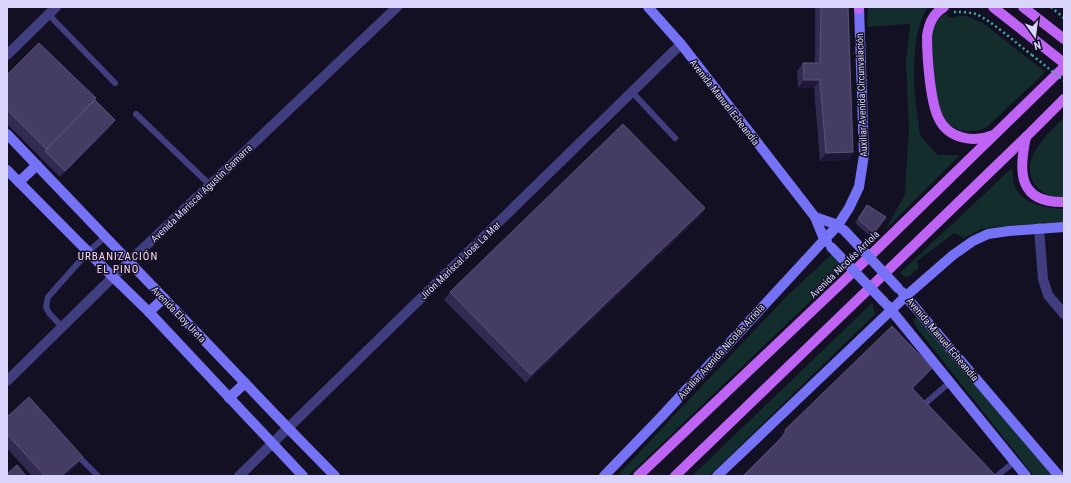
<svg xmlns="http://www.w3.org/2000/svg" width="1071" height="483" font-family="'Roboto Condensed',sans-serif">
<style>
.green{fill:#132d2c}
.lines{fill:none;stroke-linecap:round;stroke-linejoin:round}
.path{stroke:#37aea7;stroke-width:2.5;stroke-dasharray:2 3;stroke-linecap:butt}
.lane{stroke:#413e7f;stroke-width:6}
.street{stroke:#413e7f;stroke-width:10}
.secondary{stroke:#7672f6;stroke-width:10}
.primary{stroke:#bf63f5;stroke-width:10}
.path-bridge{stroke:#37aea7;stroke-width:2.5;stroke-dasharray:2 3;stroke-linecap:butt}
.secondary-bridge{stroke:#7672f6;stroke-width:10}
.wall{fill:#322a50}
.shaded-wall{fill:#1e1836}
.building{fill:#443c62;stroke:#5b547a}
.labels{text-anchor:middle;stroke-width:3;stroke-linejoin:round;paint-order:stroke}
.street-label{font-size:10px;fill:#d9d5fc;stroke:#131023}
.neighbourhood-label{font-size:11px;letter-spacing:1px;fill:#fcd6ee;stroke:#131023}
</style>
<rect width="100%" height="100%" fill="#131023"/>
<!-- green -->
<g class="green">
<path d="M868,7H928C910,31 913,90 918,119C919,123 919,130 920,134C923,140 933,150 938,155H960L886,229L905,194L909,127L906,63L910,24L867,27Z"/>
<path d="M946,14L950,18L960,16H966L983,23L1045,72L987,127C980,131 972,132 964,131C936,127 934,85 933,64C932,52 929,41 933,30C935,23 939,17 946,14Z"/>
<path d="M1064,118V197C1054,198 1043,195 1036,186C1017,161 1047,134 1064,118Z"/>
<path d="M1012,168C1013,176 1013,186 1018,192C1027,205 1050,209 1064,209V222L992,227L982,229L964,238L954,233L917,261L919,268L909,276L904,277L901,272Z"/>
<polygon points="832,254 846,267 628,476 617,476 787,296"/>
<polygon points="872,303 875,314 709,476 692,476"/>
<polygon points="917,316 1054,476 1034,476 917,328 913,320"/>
</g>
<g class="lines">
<!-- path -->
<g class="path">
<polyline points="1051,7 1064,18"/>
<path d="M954,12C961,12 969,12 976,14C992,21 1017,44 1032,55"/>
</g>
<!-- lane -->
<g class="lane">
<polyline points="49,15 115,83"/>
<polyline points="632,92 675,138"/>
<polyline points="136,114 210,185"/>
<polyline points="62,327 49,313 46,307 48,297 88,252 105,237"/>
<polyline points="920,408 949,383"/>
<polyline points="80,458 98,476"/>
<polyline points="997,476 1014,462"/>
</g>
<!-- street -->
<g class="street">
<polyline points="7,55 56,7"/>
<polyline points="1039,228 1043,279 1048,295 1064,314"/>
<polyline points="7,381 113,277 397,7"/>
<polyline points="239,476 681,44"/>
</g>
<!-- secondary -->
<g class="secondary">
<polyline points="648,7 681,44 815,217 824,239 827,242"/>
<polyline points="7,134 288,428 335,476"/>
<polyline points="7,170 113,277 149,312 303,476"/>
<polyline points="19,182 37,165"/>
<polyline points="815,217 838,225 842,229"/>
<polyline points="902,292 1059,476"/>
<polyline points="887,305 1026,476"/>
<polyline points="149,312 164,298"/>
<polyline points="229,398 245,383"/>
<polyline points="604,476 662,416 838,225 849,208 859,187 864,155 859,7"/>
<polyline points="717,476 906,296 953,255 973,241 988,234 1009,231 1064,227"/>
</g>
<!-- primary -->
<g class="primary">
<path d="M944,7C933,14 929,23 927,36C927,56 930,102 939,119C949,139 974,143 993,135"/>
<polyline points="993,7 1064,63"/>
<polyline points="1023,7 1064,39"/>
<polyline points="859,9 859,7"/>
<path d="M1026,137C1018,173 1019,203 1064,202"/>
<polyline points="638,476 875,251 1064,67"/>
<polyline points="675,476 1026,137 1064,99"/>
</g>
<!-- path-bridge -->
<polyline class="path-bridge" points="1032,55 1064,81"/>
<!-- secondary-bridge -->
<g class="secondary-bridge">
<polyline points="844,230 898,288"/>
<polyline points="831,247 884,302"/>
</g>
</g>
<!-- wall -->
<g class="wall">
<polygon points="815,7 848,7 853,152 848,160 820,161 814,88 798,88 797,71 803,63 815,63"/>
<polygon points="7,75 96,98 95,100 115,120 111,126 60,177 7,124"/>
<polygon points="867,205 886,217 871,237 855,223"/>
<polygon points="705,208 700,216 526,383 444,300 450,292"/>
<polygon points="927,376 780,439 785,430"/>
<polygon points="7,417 83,457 77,465 65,476 32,476 7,448"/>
</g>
<!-- shaded-wall -->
<g class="shaded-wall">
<polygon points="804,80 820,80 814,88 798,88"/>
<polygon points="115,120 111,126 60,177 65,171"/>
<polygon points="853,152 848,160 820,161 826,153"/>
<polygon points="705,208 700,216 526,383 531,375"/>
<polygon points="932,368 927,376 906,396 912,388"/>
<polygon points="83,457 77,465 65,476 61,476"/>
</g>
<!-- building -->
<g class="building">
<polygon points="821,7 848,7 853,152 826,153 820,80 804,80 803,63 820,63"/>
<polygon points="39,43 96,98 46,149 7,110 7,75"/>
<polygon points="95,100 115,120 65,171 45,151"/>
<polygon points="623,124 705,208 531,375 450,292"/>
<polygon points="867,205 886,217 874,233 858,219"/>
<polygon points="892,326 932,368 912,388 996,476 743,476 786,433 785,430"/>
<polygon points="29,397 83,457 61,476 45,476 7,434 7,417"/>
<polygon points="17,465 26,476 7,476 7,474"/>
</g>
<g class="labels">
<!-- street labels -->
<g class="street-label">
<text transform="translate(861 95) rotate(-92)" y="4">Auxiliar Avenida Circunvalación</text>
<text transform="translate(725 102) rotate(52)" y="4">Avenida Manuel Echeandía</text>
<text transform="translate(201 193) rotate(-44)" y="4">Avenida Mariscal Agustin Gamarra</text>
<text transform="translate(460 260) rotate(-44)" y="4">Jirón Mariscal José La Mar</text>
<text transform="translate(844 264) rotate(-44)" y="4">Avenida Nicolás Arriola</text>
<text transform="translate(179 314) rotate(46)" y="4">Avenida Eloy Ureta</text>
<text transform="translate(943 339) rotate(50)" y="4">Avenida Manuel Echeandía</text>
<text transform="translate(721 351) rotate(-48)" y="4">Auxiliar Avenida Nicolás Arriola</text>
</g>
<!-- neighbourhood labels -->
<g class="neighbourhood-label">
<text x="118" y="260">URBANIZACIÓN<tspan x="118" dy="13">EL PINO</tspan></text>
</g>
</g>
<!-- border -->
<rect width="1071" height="483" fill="none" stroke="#d9d5fc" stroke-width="16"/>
<!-- north arrow -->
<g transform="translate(1035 36) rotate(166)" stroke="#131023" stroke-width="3" paint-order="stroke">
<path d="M0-3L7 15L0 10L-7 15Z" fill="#d9d5fc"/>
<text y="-6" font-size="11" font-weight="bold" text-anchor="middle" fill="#d9d5fc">N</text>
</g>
</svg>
